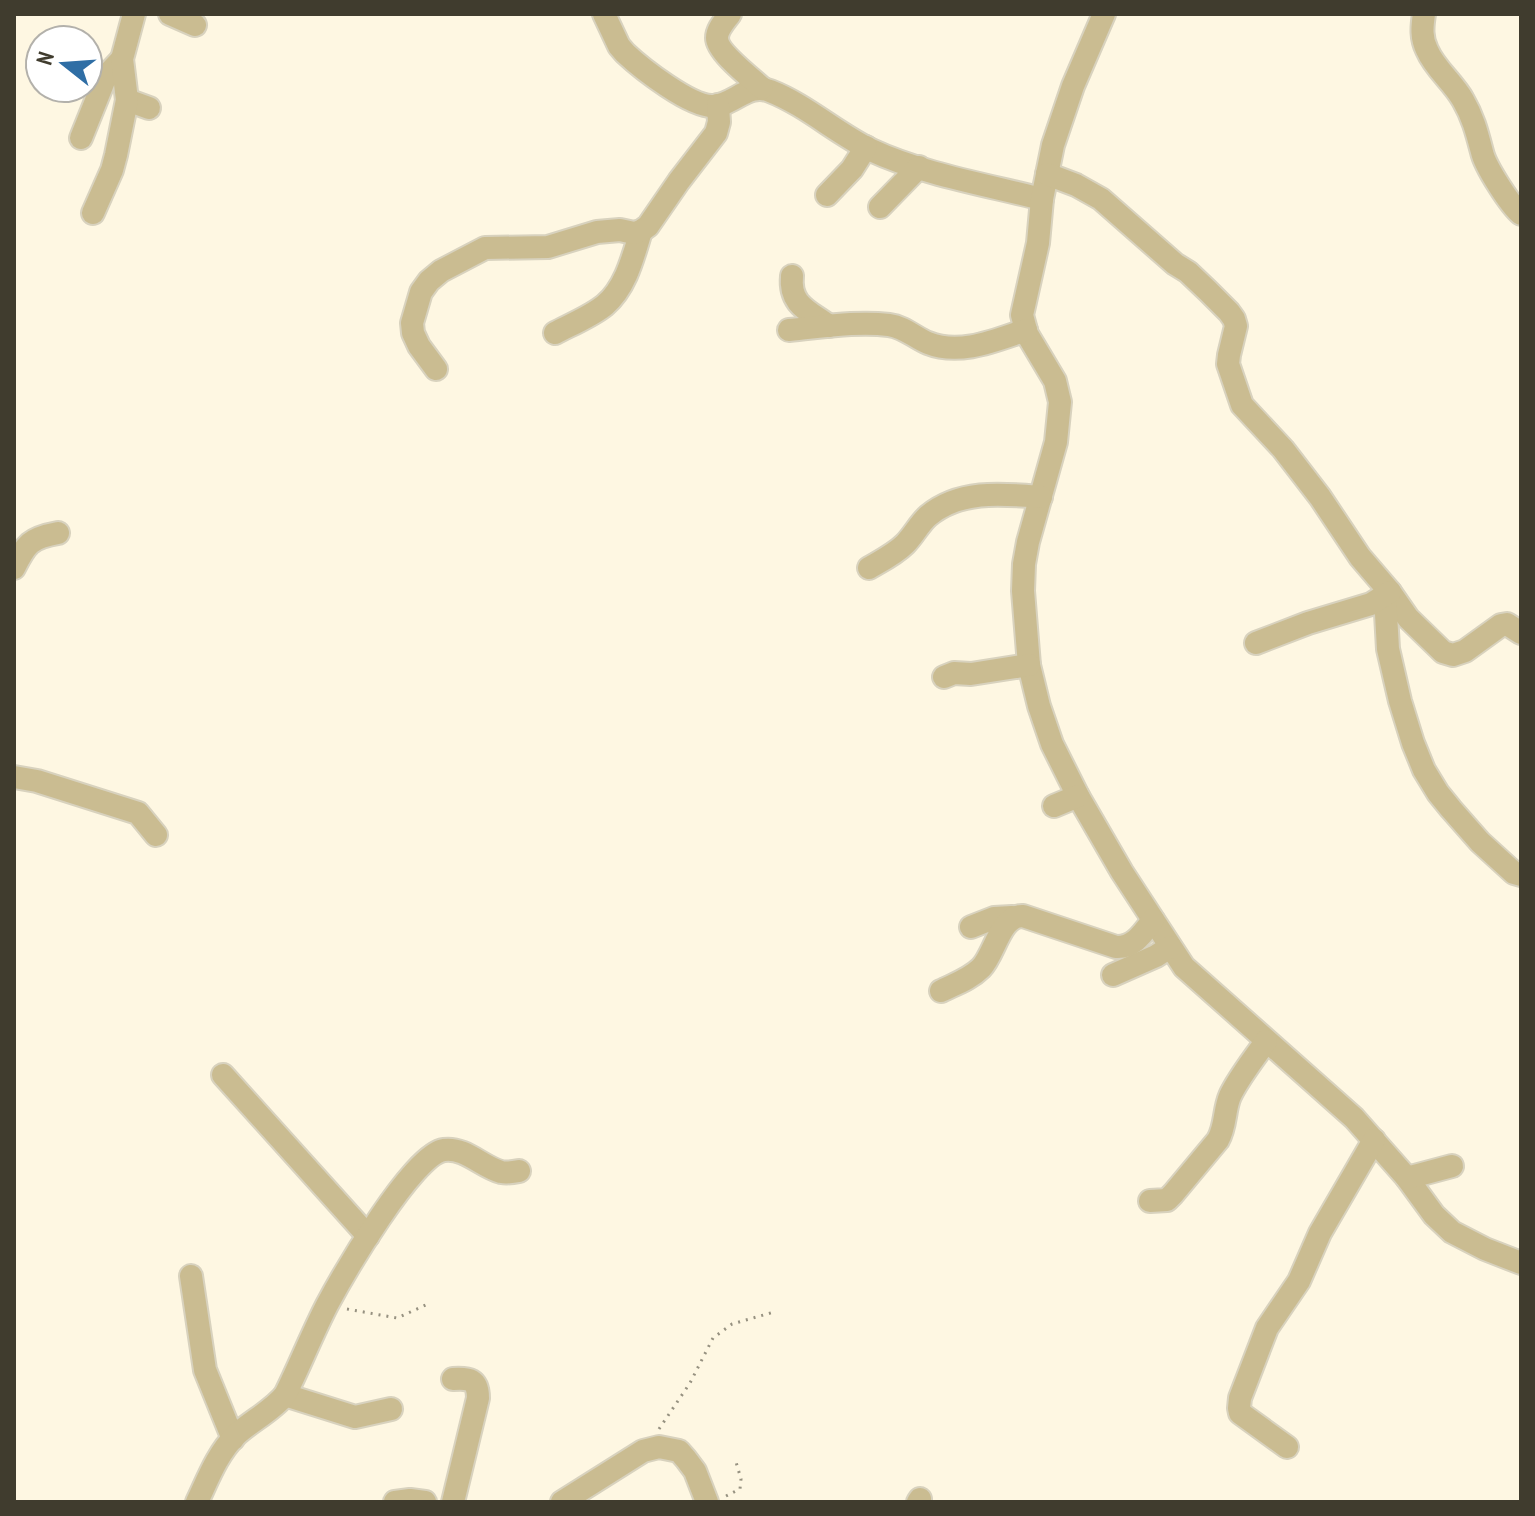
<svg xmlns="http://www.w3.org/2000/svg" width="1535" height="1516" font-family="'PT Sans Narrow',sans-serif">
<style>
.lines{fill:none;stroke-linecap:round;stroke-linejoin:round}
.minor-casing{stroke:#d8d2be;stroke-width:26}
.path{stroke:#969180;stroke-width:3;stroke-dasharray:2 6;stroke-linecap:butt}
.minor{stroke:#cabc91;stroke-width:22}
</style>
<rect width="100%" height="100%" fill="#fef7e2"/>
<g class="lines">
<!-- minor casing -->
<g class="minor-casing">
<g id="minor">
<polyline points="170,14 195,25"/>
<path d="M604,14L619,46L625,53C642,69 691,107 713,106C734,105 748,82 770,91C806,105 836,133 871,150C922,174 987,185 1042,199"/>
<path d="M730,14C725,21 717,29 717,38C717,52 751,78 762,88"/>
<polyline points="1104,14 1073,86 1053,145 1042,199 1038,243 1022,315 1027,334 1055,381 1060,402 1056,442 1028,542 1024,564 1023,591 1029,665 1039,706 1052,744 1078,796 1122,872 1184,967 1354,1118 1407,1178 1434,1215 1452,1232 1485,1249 1521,1263"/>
<path d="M1424,14C1422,27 1421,38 1427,50C1435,69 1453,82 1463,100C1473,117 1477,133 1482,152C1485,166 1510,205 1521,214"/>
<polyline points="127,100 149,108"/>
<polyline points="81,138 106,76 122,59"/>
<polyline points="1047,174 1076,185 1101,199 1175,264 1188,272 1208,291 1229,312 1234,319 1236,326 1229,355 1228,364 1242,405 1283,449 1320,497 1360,557 1390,592 1408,618 1443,652 1453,655 1465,651 1501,625 1507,624 1521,633"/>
<polyline points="827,195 852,169 866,147"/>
<polyline points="880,207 919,167"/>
<polyline points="93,213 112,170 116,155 127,100 122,59 134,14"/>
<path d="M792,276C789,305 809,311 829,326"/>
<path d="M789,330C822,327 857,321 889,325C905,327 915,338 928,343C960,356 996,340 1026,330"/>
<path d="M555,333C570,325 592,316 605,305C626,287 633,257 641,231"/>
<polyline points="436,369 419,346 413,333 412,323 421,292 429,281 441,271 485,248 548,247 597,232 620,230 634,233 641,231 648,226 679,181 716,133 719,122 718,105"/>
<path d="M14,568C26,544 30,538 58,533"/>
<path d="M869,568C881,561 895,554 905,544C914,535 919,524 928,516C960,489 1004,494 1041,497"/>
<polyline points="1385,596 1388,649 1400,701 1413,743 1424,770 1438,793 1451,809 1480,842 1514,873 1521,875"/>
<polyline points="1256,643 1308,623 1371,604 1390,592"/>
<polyline points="944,677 954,673 971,674 1029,665"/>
<polyline points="14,777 37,781 138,813 156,835"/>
<polyline points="1054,806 1078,796"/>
<polyline points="971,927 994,918 1012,917"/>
<polyline points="1113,975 1156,956 1170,947"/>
<path d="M941,991C955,984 970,979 981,968C995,954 1000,915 1023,916L1116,947C1134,948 1143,933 1153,920"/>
<polyline points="223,1075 368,1236"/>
<polyline points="1407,1178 1452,1166"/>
<path d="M1150,1201L1167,1200L1173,1194L1218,1140C1226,1126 1224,1110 1230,1096C1239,1077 1254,1059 1266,1041"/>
<polyline points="191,1276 205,1370 233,1439"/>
<path d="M453,1379C469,1378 478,1379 478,1398L453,1502"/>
<polyline points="285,1395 355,1417 391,1409"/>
<polyline points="1287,1447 1240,1413 1239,1408 1240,1398 1267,1328 1299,1281 1320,1233 1374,1140"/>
<path d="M197,1502C208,1479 217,1454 236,1435C251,1421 272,1411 285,1395C300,1365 312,1334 327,1305C343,1275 413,1154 444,1150C465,1147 482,1167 501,1172C507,1173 514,1172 519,1171"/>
<polyline points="395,1502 410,1500 425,1502"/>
<polyline points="562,1502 643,1451 659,1447 679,1451 686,1459 695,1471 707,1502"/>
<polyline points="918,1502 920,1499"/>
</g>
</g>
<!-- path -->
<g class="path">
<polyline points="347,1309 397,1318 428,1304"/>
<polyline points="659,1429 690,1383 713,1338 732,1324 774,1312"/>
<polyline points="726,1496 740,1489 741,1479 736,1462"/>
</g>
<!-- minor -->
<use href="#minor" class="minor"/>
</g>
<!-- border -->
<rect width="1535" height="1516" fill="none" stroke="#403c2e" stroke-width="32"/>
<!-- north arrow -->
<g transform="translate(64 64) rotate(287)"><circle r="38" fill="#ffffff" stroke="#b3b1ab" stroke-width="2"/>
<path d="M0-6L14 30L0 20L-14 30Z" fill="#2f6ea5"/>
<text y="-12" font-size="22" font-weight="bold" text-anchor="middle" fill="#403c2e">N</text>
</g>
</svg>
